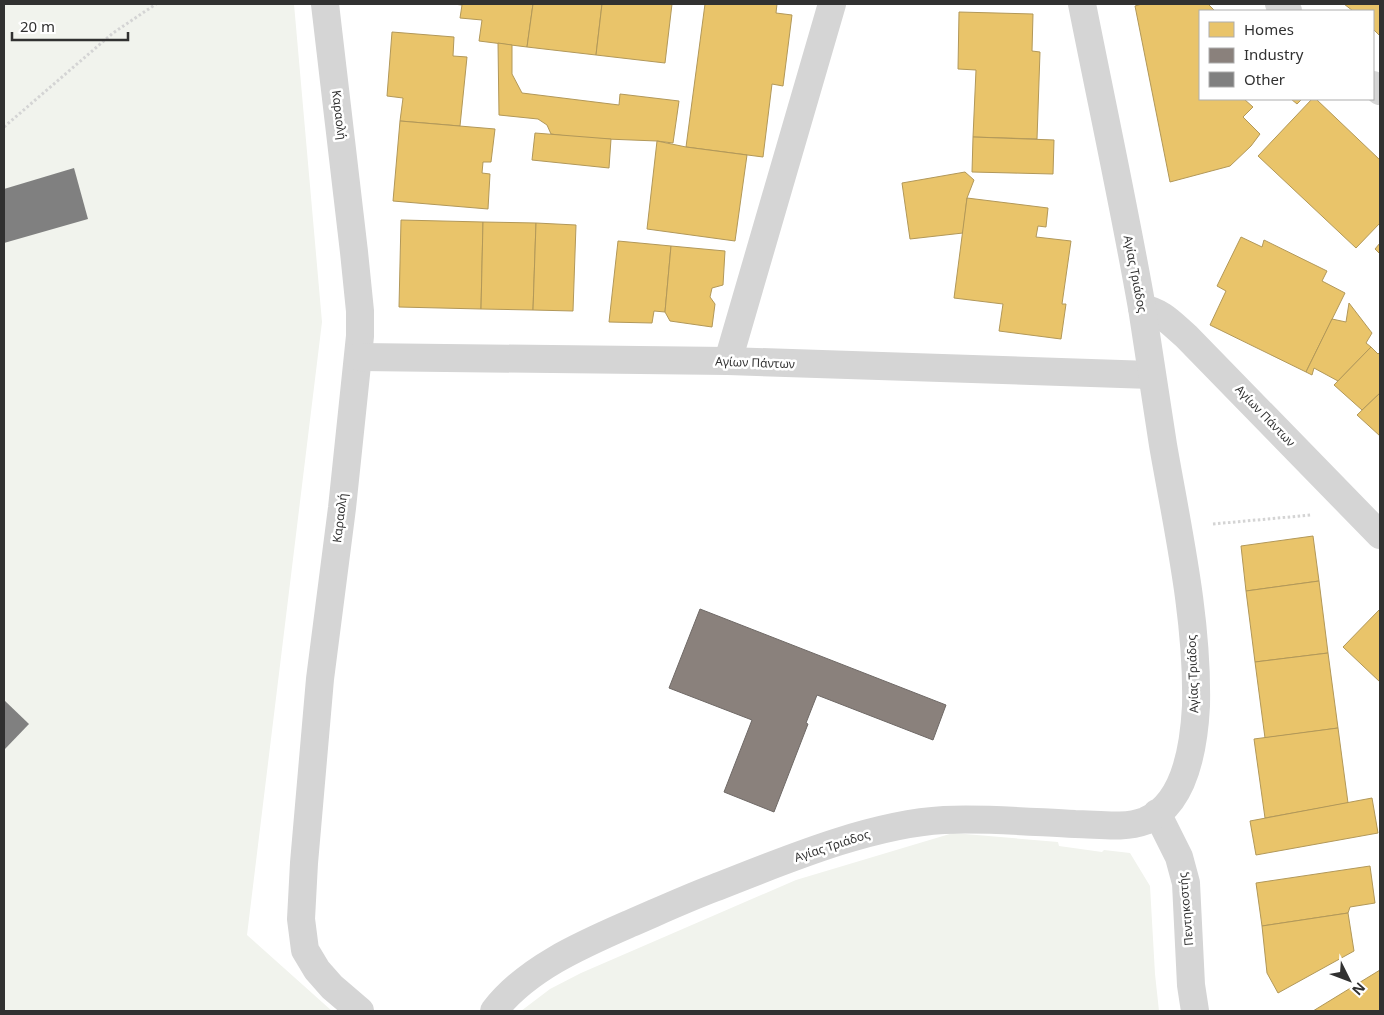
<svg xmlns="http://www.w3.org/2000/svg" width="1384" height="1015" font-family="'Noto Sans',sans-serif">
<style>
.green{fill:#f1f3ed}
.homes{fill:#e9c46a;stroke:#b29859}
.industry{fill:#8a817c;stroke:#6f6966}
.building{fill:#808080}
.lines{fill:none;stroke-linecap:round;stroke-linejoin:round}
.path{stroke:#d4d4d4;stroke-width:3;stroke-dasharray:2.5 2.5;stroke-linecap:butt}
.minor{stroke:#d5d5d5;stroke-width:28}
.labels{text-anchor:middle;stroke-width:5;stroke-linejoin:round;paint-order:stroke}
.street-label{font-size:12px;fill:#313131;stroke:#fff}
</style>
<rect width="100%" height="100%" fill="#fff"/>
<!-- green -->
<g class="green">
<polygon points="4,4 294,4 322,322 247,935 332,1011 4,1011"/>
<polygon points="953,833 1058,842 1059,846 1102,852 1104,850 1130,853 1150,886 1155,974 1159,1011 521,1011 550,989 581,973 796,880"/>
</g>
<!-- homes -->
<g class="homes">
<polygon points="453,4 533,4 527,47 479,41 482,20 460,18 462,5"/>
<polygon points="533,4 602,4 596,55 527,47"/>
<polygon points="602,4 672,4 665,63 596,55"/>
<polygon points="705,4 777,4 776,13 792,15 783,86 772,84 763,157 686,147"/>
<polygon points="1142,4 1208,4 1215,11 1200,11 1200,99 1244,99 1253,107 1243,117 1260,134 1251,146 1230,166 1170,182 1135,6"/>
<polygon points="1344,4 1380,4 1380,36 1373,29 1373,11 1353,11"/>
<polygon points="959,12 1033,14 1032,51 1040,52 1037,139 973,137 976,70 958,69"/>
<polygon points="392,32 454,37 453,56 467,57 460,126 400,121 403,98 387,96"/>
<polygon points="498,43 512,45 512,74 522,93 619,105 620,94 679,101 673,143 657,141 581,138 551,134 547,125 538,119 499,115"/>
<polygon points="1291,99 1302,99 1297,104"/>
<polygon points="1312,99 1316,99 1380,160 1380,223 1356,248 1258,156"/>
<polygon points="400,121 495,129 491,162 483,162 482,173 490,174 488,209 393,201"/>
<polygon points="535,133 611,139 609,168 532,160"/>
<polygon points="973,137 1054,140 1053,174 972,172"/>
<polygon points="657,141 686,147 747,155 735,241 647,229"/>
<polygon points="965,172 974,180 967,198 963,233 910,239 902,183"/>
<polygon points="967,198 1048,208 1046,227 1038,226 1036,237 1071,241 1062,304 1066,304 1061,339 999,331 1003,304 954,298"/>
<polygon points="401,220 483,222 481,309 399,307"/>
<polygon points="483,222 536,223 533,310 481,309"/>
<polygon points="536,223 576,225 573,311 533,310"/>
<polygon points="1241,237 1262,247 1264,240 1327,271 1322,281 1345,293 1306,372 1210,325 1226,291 1217,286"/>
<polygon points="618,241 671,246 665,312 654,311 652,323 609,322"/>
<polygon points="1380,243 1380,254 1375,249"/>
<polygon points="671,246 725,251 723,285 712,288 710,297 715,304 712,327 670,321 665,312"/>
<polygon points="1349,303 1372,333 1366,343 1371,347 1338,381 1314,368 1312,375 1306,372 1332,319 1346,322"/>
<polygon points="1371,347 1378,354 1380,352 1380,393 1362,410 1334,385"/>
<polygon points="1380,393 1380,436 1357,415"/>
<polygon points="1313,536 1319,581 1246,591 1241,546"/>
<polygon points="1319,581 1328,653 1255,662 1246,591"/>
<polygon points="1380,609 1380,682 1343,647"/>
<polygon points="1328,653 1338,728 1265,738 1255,662"/>
<polygon points="1338,728 1348,803 1265,818 1254,739"/>
<polygon points="1372,798 1378,833 1256,855 1250,821"/>
<polygon points="1370,866 1375,903 1350,907 1348,913 1262,926 1256,883"/>
<polygon points="1348,913 1354,951 1278,993 1267,973 1262,926"/>
<polygon points="1380,970 1380,1011 1313,1011"/>
</g>
<!-- industry -->
<polygon class="industry" points="700,609 946,705 933,740 817,695 806,723 808,724 774,812 724,792 752,720 669,688"/>
<!-- building -->
<g class="building">
<polygon points="74,168 88,219 4,243 4,189"/>
<polygon points="4,700 29,724 4,750"/>
</g>
<g class="lines">
<!-- path -->
<g class="path">
<polyline points="4,127 113,33 156,4"/>
<polyline points="1213,524 1311,515"/>
</g>
<!-- minor -->
<g class="minor">
<polyline points="325,4 354,252 360,311 360,336 342,508 320,679 304,863 301,919 305,950 317,970 332,987 360,1011"/>
<polyline points="1279,4 1288,11"/>
<polyline points="1373,85 1380,91"/>
<path d="M1142,308C1162,312 1171,323 1186,336L1380,535"/>
<polyline points="359,357 728,361 1151,375"/>
<polyline points="728,361 832,4"/>
<polyline points="1157,813 1179,857 1186,883 1191,985 1195,1011"/>
<path d="M494,1011C526,969 581,945 629,924C657,912 685,899 714,888C783,861 870,824 944,820C987,818 1032,822 1075,824C1097,824 1124,829 1145,821C1186,804 1194,745 1196,706C1198,619 1178,531 1163,445C1156,399 1149,353 1142,308C1124,206 1102,105 1082,4"/>
</g>
</g>
<g class="labels">
<!-- street labels -->
<g class="street-label">
<text transform="translate(339 115) rotate(83)" y="4">Καραολή</text>
<text transform="translate(1135 274) rotate(79)" y="4">Αγίας Τριάδος</text>
<text transform="translate(755 363) rotate(2)" y="4">Αγίων Πάντων</text>
<text transform="translate(1265 416) rotate(46)" y="4">Αγίων Πάντων</text>
<text transform="translate(340 518) rotate(-83)" y="4">Καραολή</text>
<text transform="translate(1193 674) rotate(-92)" y="4">Αγίας Τριάδος</text>
<text transform="translate(832 846) rotate(-18)" y="4">Αγίας Τριάδος</text>
<text transform="translate(1186 909) rotate(-95)" y="4">Πεντηκοστής</text>
</g>
</g>
<!-- border -->
<rect width="1384" height="1015" fill="none" stroke="#313131" stroke-width="10"/>
<!-- legend -->
<rect x="1199" y="10" width="175" height="90" fill="#ffffff" stroke="#adadad"/>
<rect x="1209" y="22" width="25" height="15" fill="#e9c46a" stroke="#adadad"/>
<text x="1244" y="35" font-size="15" fill="#313131">Homes</text>
<rect x="1209" y="48" width="25" height="15" fill="#8a817c" stroke="#adadad"/>
<text x="1244" y="60" font-size="15" fill="#313131">Industry</text>
<rect x="1209" y="72" width="25" height="15" fill="#808080" stroke="#adadad"/>
<text x="1244" y="85" font-size="15" fill="#313131">Other</text>
<!-- north arrow -->
<g transform="translate(1349 980) rotate(132)" stroke="#ffffff" stroke-width="4" paint-order="stroke">
<path d="M0-4L9 19L0 12L-9 19Z" fill="#313131"/>
<text y="-8" font-size="14" font-weight="bold" text-anchor="middle" fill="#313131">N</text>
</g>
<!-- scale -->
<path d="M12 32v8h116v-8" fill="none" stroke="#313131" stroke-width="2.5"/>
<text x="20" y="32" font-size="15" fill="#313131" stroke="#ffffff" stroke-width="4" paint-order="stroke">20 m</text>
</svg>
